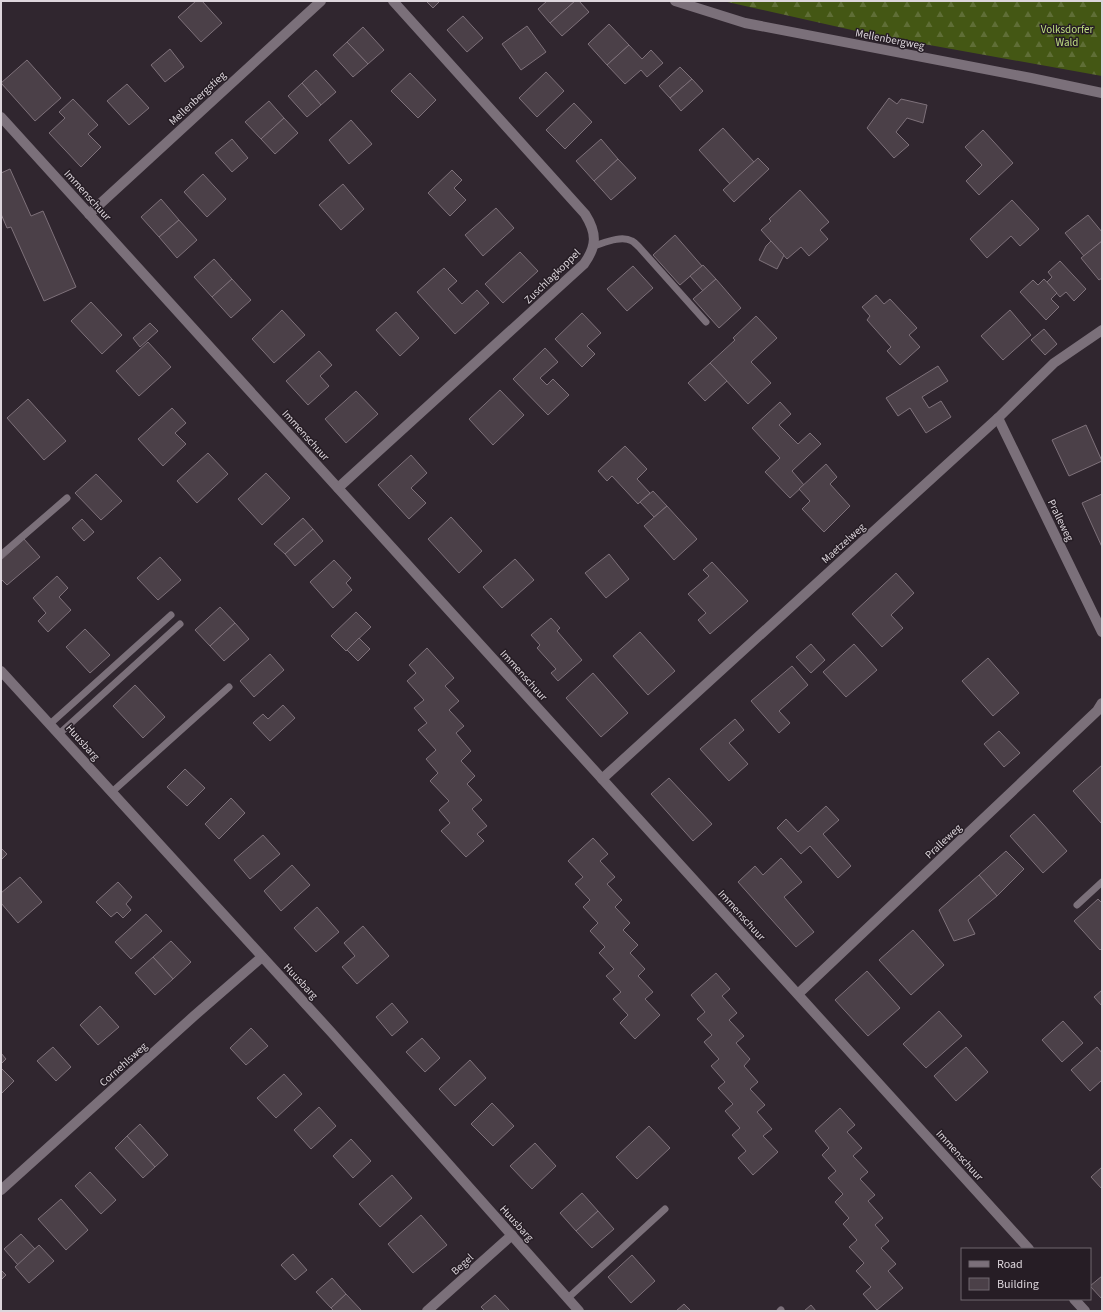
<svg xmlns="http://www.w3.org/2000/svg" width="1103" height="1312" font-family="'Source Sans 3',sans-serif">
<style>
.forest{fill:url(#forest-firs)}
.building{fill:#4b4048;stroke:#7e717a}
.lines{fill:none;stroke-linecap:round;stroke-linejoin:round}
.service{stroke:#7b707a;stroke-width:7}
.minor{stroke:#7b707a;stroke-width:10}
.labels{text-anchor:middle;stroke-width:3;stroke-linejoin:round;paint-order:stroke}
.park-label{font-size:11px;fill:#c0df82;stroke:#261d25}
.street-label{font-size:11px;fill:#ddd6dc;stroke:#261d25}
</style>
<defs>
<pattern id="forest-firs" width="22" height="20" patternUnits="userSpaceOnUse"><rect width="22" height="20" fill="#445714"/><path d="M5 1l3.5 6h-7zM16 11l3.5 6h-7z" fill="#5f6e36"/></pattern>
</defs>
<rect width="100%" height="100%" fill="#30262f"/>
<!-- forest -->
<polygon class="forest" points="723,1 1102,1 1102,76 874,35"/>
<!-- building -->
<g class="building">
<polygon points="196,1 202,1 222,23 201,42 178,17"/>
<polygon points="426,1 440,1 433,8"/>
<polygon points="547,1 575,1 550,23 538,9"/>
<polygon points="575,1 579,1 589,12 562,36 550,23"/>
<polygon points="463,16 483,38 467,52 447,30"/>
<polygon points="609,24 629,45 607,65 588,44"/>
<polygon points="527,26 546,52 521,70 502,44"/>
<polygon points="363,27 384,50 368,64 347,42"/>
<polygon points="347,42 368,64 353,77 333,55"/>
<polygon points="629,45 642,59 651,50 663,63 647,77 641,70 625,84 607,65"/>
<polygon points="170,49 184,67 165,82 151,65"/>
<polygon points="27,60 61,98 35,121 1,83"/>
<polygon points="680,67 692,79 670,98 659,86"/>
<polygon points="316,70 336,92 321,105 302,83"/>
<polygon points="546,72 564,91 537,117 519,98"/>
<polygon points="410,73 436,100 418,118 391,91"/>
<polygon points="692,79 703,91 681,111 670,98"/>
<polygon points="302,83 321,105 307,117 288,96"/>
<polygon points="127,84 149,108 129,125 107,101"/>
<polygon points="889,98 897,104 901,99 927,105 923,123 907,118 896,132 909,145 894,158 867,128"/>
<polygon points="73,99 98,125 88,134 101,147 81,167 49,133 65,118 59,112"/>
<polygon points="269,101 284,118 261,139 245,122"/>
<polygon points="574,103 592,122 565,149 546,130"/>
<polygon points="284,118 298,133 275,154 261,139"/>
<polygon points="351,120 372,144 349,164 329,140"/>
<polygon points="723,128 754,162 730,184 699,150"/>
<polygon points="983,130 1013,163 979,195 966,181 982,165 965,147"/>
<polygon points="232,139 248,158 232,172 215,153"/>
<polygon points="601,139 618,159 594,181 576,161"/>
<polygon points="758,158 769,169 734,202 723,190"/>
<polygon points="618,159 636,178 611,200 594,181"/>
<polygon points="10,169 31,216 43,211 76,287 44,301 11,227 7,228 1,214 1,173"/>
<polygon points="452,170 462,180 454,188 466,200 450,216 428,193"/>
<polygon points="203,174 226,199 207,217 184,192"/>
<polygon points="343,184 364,209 341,230 319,205"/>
<polygon points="800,190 829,222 820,230 828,239 809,256 801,247 787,259 761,230 771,221 769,219"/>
<polygon points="161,199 179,220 159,237 141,217"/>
<polygon points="1012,200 1039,229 1020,246 1011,236 987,258 970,239"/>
<polygon points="496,208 514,228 483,256 465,235"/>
<polygon points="1088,215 1102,232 1102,241 1084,256 1065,233"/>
<polygon points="179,220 197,240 177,258 159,237"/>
<polygon points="675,235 702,266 680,285 653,255"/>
<polygon points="771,241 784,255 777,269 759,260 766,246"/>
<polygon points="1102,241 1102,278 1099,280 1081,258"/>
<polygon points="520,252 538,271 503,303 485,284"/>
<polygon points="214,259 232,279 212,297 194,277"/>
<polygon points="1060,261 1086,289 1074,301 1066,292 1060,297 1047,282 1052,277 1048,272"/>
<polygon points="703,265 716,279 703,291 690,276"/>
<polygon points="633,266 653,288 627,311 607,289"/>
<polygon points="444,268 457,281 448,289 462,304 477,290 489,303 455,334 417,292"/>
<polygon points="232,279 251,300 231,318 212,297"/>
<polygon points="716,279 741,308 719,328 693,299"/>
<polygon points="1044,279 1057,293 1051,299 1059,307 1046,320 1020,292 1033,280 1038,285"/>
<polygon points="876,295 884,304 890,299 917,328 909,335 920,347 900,365 887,351 891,347 867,320 870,316 862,307"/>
<polygon points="91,302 122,335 102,354 71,321"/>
<polygon points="282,310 305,335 274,363 252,339"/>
<polygon points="1010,310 1031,335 1003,360 981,336"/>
<polygon points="396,312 419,338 400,356 376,330"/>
<polygon points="582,313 601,333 587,346 595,354 582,367 555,339"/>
<polygon points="756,316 777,338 751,362 771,383 748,404 710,363 735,340 733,338"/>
<polygon points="150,323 158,331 140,347 133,338"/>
<polygon points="1044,329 1057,344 1045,355 1031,340"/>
<polygon points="148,342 171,367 139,396 116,371"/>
<polygon points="545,348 558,362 540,378 547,385 553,379 569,395 548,415 513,379"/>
<polygon points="319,351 332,365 320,376 329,386 308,405 286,381"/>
<polygon points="710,363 727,381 705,401 688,383"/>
<polygon points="938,366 948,381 922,397 929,408 941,401 951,417 926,433 910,408 898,416 886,398"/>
<polygon points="500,390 524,415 493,445 469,419"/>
<polygon points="356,391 378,414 346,443 325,419"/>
<polygon points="28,399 66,441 44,460 7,418"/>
<polygon points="780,402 791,414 779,425 798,444 810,433 821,444 792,471 804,485 790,498 765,472 780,458 752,428"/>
<polygon points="172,408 186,423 175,433 186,444 163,466 138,439"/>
<polygon points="1086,425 1102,461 1069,476 1052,440"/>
<polygon points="625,446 647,469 637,479 650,493 638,504 612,476 607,481 598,471"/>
<polygon points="208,453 228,474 197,503 177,481"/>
<polygon points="411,455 427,473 411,488 426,503 409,519 378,485"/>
<polygon points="826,464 837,477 830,484 850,506 824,532 802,509 810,501 799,489"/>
<polygon points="266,473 290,498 262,525 238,499"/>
<polygon points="96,474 122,501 101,520 75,493"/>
<polygon points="653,491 667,506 654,517 640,502"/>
<polygon points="1102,494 1102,547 1082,503"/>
<polygon points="667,506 697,539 674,560 644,526"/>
<polygon points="451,517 482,551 459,573 428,539"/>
<polygon points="303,518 313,529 285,554 274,544"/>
<polygon points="82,519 94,532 84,541 72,528"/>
<polygon points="313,529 323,541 295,566 285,554"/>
<polygon points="24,539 40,557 7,585 1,579 1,560"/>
<polygon points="609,554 629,579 606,598 585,573"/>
<polygon points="160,557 181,580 158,600 137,578"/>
<polygon points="515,559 534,580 502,608 483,587"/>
<polygon points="334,560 351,578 346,583 352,590 333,608 310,582"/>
<polygon points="712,562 748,601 710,634 698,620 706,613 688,594 709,576 703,570"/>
<polygon points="896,573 914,593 891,615 903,628 882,647 852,614"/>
<polygon points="57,576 68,588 59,597 71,610 48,632 38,621 46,613 33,598"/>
<polygon points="220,607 235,623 210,646 195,630"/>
<polygon points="356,612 371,627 346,651 331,636"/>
<polygon points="551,618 560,628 557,631 582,660 558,681 551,673 556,669 537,648 540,645 531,635"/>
<polygon points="235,623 249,639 224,661 210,646"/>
<polygon points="85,629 110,655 90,673 66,647"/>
<polygon points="640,632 675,671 648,695 613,656"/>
<polygon points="359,638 370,649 358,661 347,650"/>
<polygon points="811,644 825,660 811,673 796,657"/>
<polygon points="854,644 877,670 846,697 823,672"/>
<polygon points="427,648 454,678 445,686 459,701 449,710 464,726 456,733 471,751 461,761 475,776 467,784 482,800 472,809 487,826 477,834 484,841 466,857 441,831 450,823 439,810 449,801 430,781 438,773 426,759 436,750 418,730 427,723 414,708 424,700 407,681 416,673 409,665"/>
<polygon points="270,654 284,670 254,697 240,681"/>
<polygon points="988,658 1019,693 993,716 962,681"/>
<polygon points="792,666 808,685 779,711 790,723 779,733 751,701"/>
<polygon points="593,673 628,713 601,737 566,698"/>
<polygon points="135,685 165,717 143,738 113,706"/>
<polygon points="283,705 295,718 270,741 253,723 263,714 268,719"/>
<polygon points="735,719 744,730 729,743 748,764 729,781 700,749"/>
<polygon points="999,731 1020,753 1004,767 984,744"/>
<polygon points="1102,765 1102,823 1101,823 1073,791"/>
<polygon points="185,769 205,788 187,806 167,787"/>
<polygon points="669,778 712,824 693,841 651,794"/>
<polygon points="231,798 245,813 219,839 205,824"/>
<polygon points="826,806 839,820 823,834 851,866 838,878 810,846 801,854 777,828 786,819 798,832"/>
<polygon points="1034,814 1067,851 1043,873 1010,836"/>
<polygon points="263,835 280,854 250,879 234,860"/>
<polygon points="593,838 608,854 600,861 615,877 607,884 622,900 615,907 630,923 623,930 638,945 630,953 645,969 638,976 653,992 645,999 660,1015 635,1039 620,1023 628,1015 613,999 621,992 606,976 614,969 599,953 605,947 590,931 598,923 583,907 590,900 575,884 583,877 568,861"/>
<polygon points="1,848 7,854 1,860"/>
<polygon points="1006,851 1024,869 997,896 979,875"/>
<polygon points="781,858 802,882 784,897 814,932 796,947 738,882 755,866 763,875"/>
<polygon points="292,865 310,885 281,911 264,891"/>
<polygon points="979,875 997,896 968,920 975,934 954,941 939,910"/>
<polygon points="20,877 42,902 18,923 1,903 1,893"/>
<polygon points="118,882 132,897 126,904 131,910 123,918 117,912 111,917 96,902"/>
<polygon points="1098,899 1102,903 1102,948 1100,950 1074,921"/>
<polygon points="317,907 339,932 316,952 294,928"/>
<polygon points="146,914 162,931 131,959 115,942"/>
<polygon points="363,926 389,956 357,984 342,967 355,956 344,943"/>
<polygon points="913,930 944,965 911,995 879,960"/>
<polygon points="171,941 191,962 173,979 153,957"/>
<polygon points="153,957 173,979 155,995 135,973"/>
<polygon points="867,971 900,1008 868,1036 835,1000"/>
<polygon points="716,973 730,989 722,996 737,1013 729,1020 744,1036 736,1043 750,1059 744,1066 758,1082 750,1089 765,1105 757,1112 772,1129 763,1136 778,1152 753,1175 738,1158 746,1151 732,1135 740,1128 725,1111 733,1104 718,1088 725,1082 711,1066 719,1059 704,1042 712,1035 697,1019 705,1012 691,995"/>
<polygon points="1102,990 1102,1006 1094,997"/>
<polygon points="392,1003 408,1022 392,1036 376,1017"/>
<polygon points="100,1006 119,1027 98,1045 80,1025"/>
<polygon points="939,1011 962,1036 926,1068 903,1044"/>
<polygon points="1063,1021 1083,1043 1062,1062 1042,1040"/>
<polygon points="251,1028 268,1046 246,1065 230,1048"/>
<polygon points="422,1038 440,1058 425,1072 406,1052"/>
<polygon points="53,1047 71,1067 56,1081 37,1061"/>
<polygon points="966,1047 988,1072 956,1101 934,1076"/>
<polygon points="1097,1047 1102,1053 1102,1080 1090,1091 1071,1070"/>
<polygon points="1,1053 6,1059 1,1064"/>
<polygon points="470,1060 486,1078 455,1106 439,1089"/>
<polygon points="1,1068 14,1081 1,1094"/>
<polygon points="284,1074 302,1094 276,1118 257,1098"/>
<polygon points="492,1103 514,1126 493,1146 471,1124"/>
<polygon points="319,1107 336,1126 311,1149 294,1130"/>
<polygon points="840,1108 855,1125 847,1132 862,1148 853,1156 868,1172 860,1179 875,1195 868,1201 883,1218 875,1225 889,1241 881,1248 896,1264 888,1271 903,1288 877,1310 863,1294 871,1287 856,1271 864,1263 849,1247 857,1240 843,1224 849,1218 835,1202 843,1194 828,1178 836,1171 822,1155 829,1148 815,1131"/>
<polygon points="140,1124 168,1155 155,1167 127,1136"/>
<polygon points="649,1126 670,1148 637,1179 616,1157"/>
<polygon points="127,1136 155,1167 143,1178 115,1148"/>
<polygon points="351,1139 371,1161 353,1178 333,1156"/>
<polygon points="535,1143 556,1166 532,1189 510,1166"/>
<polygon points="1102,1167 1102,1189 1091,1177"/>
<polygon points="90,1172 116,1200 101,1214 75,1186"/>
<polygon points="392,1175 412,1198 380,1227 359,1204"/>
<polygon points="582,1193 598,1211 576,1231 560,1213"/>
<polygon points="61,1199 88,1230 66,1250 38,1219"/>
<polygon points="598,1211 614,1229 592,1248 576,1231"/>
<polygon points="421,1215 447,1245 413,1273 388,1244"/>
<polygon points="21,1234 35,1249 18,1265 4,1249"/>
<polygon points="39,1245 54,1261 29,1283 15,1267"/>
<polygon points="293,1254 307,1270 295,1280 281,1265"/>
<polygon points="632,1255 655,1281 631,1303 608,1277"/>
<polygon points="1,1270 6,1275 1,1280"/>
<polygon points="1102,1276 1102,1299 1090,1286"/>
<polygon points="332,1278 346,1294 331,1308 316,1292"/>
<polygon points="346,1294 361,1310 360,1311 334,1311 331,1308"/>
<polygon points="495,1295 510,1311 485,1311 481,1307"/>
<polygon points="684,1304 691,1311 676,1311"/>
<polygon points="811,1305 816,1311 804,1311"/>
</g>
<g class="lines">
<!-- service -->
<g class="service">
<path d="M594,246C604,243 621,235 632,241C634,242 637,245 639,247L706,322"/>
<polyline points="1,555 67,498"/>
<polyline points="50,724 171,615"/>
<polyline points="59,734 180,624"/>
<polyline points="112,792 229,687"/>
<polyline points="1077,905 1102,882"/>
<polyline points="568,1298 665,1209"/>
<polyline points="780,1311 781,1310"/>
</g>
<!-- minor -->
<g class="minor">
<polyline points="675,1 745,23 1031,78 1102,93"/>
<polyline points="1,117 1029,1249"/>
<polyline points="89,214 321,1"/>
<polyline points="998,418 1102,632"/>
<path d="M338,488L584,264C597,246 597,233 585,214L393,1"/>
<polyline points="1,671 332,1033 579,1311"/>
<polyline points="602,779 998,418 1054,363 1102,330"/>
<polyline points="798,994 1097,711 1102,703"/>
<polyline points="1,1190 194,1016 262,957"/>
<polyline points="1074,1299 1085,1311"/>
<polyline points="427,1311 512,1235"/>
</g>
</g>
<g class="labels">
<!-- park labels -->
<g class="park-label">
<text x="1067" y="33">Volksdorfer<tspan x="1067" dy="13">Wald</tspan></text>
</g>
<!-- street labels -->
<g class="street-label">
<text transform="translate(890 39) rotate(11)" y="4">Mellenbergweg</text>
<text transform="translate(197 98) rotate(-43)" y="4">Mellenbergstieg</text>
<text transform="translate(88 195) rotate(48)" y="4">Immenschuur</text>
<text transform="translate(552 276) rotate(-44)" y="4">Zuschlagkoppel</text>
<text transform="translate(306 435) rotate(48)" y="4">Immenschuur</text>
<text transform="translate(1061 520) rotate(64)" y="4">Pralleweg</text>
<text transform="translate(843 543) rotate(-42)" y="4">Maetzelweg</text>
<text transform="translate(524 675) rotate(48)" y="4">Immenschuur</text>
<text transform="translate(83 742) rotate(48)" y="4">Huusbarg</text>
<text transform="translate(943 841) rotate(-43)" y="4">Pralleweg</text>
<text transform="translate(742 915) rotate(48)" y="4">Immenschuur</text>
<text transform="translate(301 981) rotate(47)" y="4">Huusbarg</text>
<text transform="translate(123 1064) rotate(-42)" y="4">Cornehlsweg</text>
<text transform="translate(960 1155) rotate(48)" y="4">Immenschuur</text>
<text transform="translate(517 1223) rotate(48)" y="4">Huusbarg</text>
<text transform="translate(462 1264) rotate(-42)" y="4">Begel</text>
</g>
</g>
<!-- border -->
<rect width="1103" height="1312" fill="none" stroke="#ddd6dc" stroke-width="4"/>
<!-- legend -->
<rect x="961" y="1248" width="130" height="52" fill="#261d25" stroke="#6f676e"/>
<rect x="969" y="1261" width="20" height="6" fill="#7b707a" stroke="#6f676e"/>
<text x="997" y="1268" font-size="12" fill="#ddd6dc">Road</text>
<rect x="969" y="1278" width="20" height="12" fill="#4b4048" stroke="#6f676e"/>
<text x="997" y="1288" font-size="12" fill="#ddd6dc">Building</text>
</svg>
